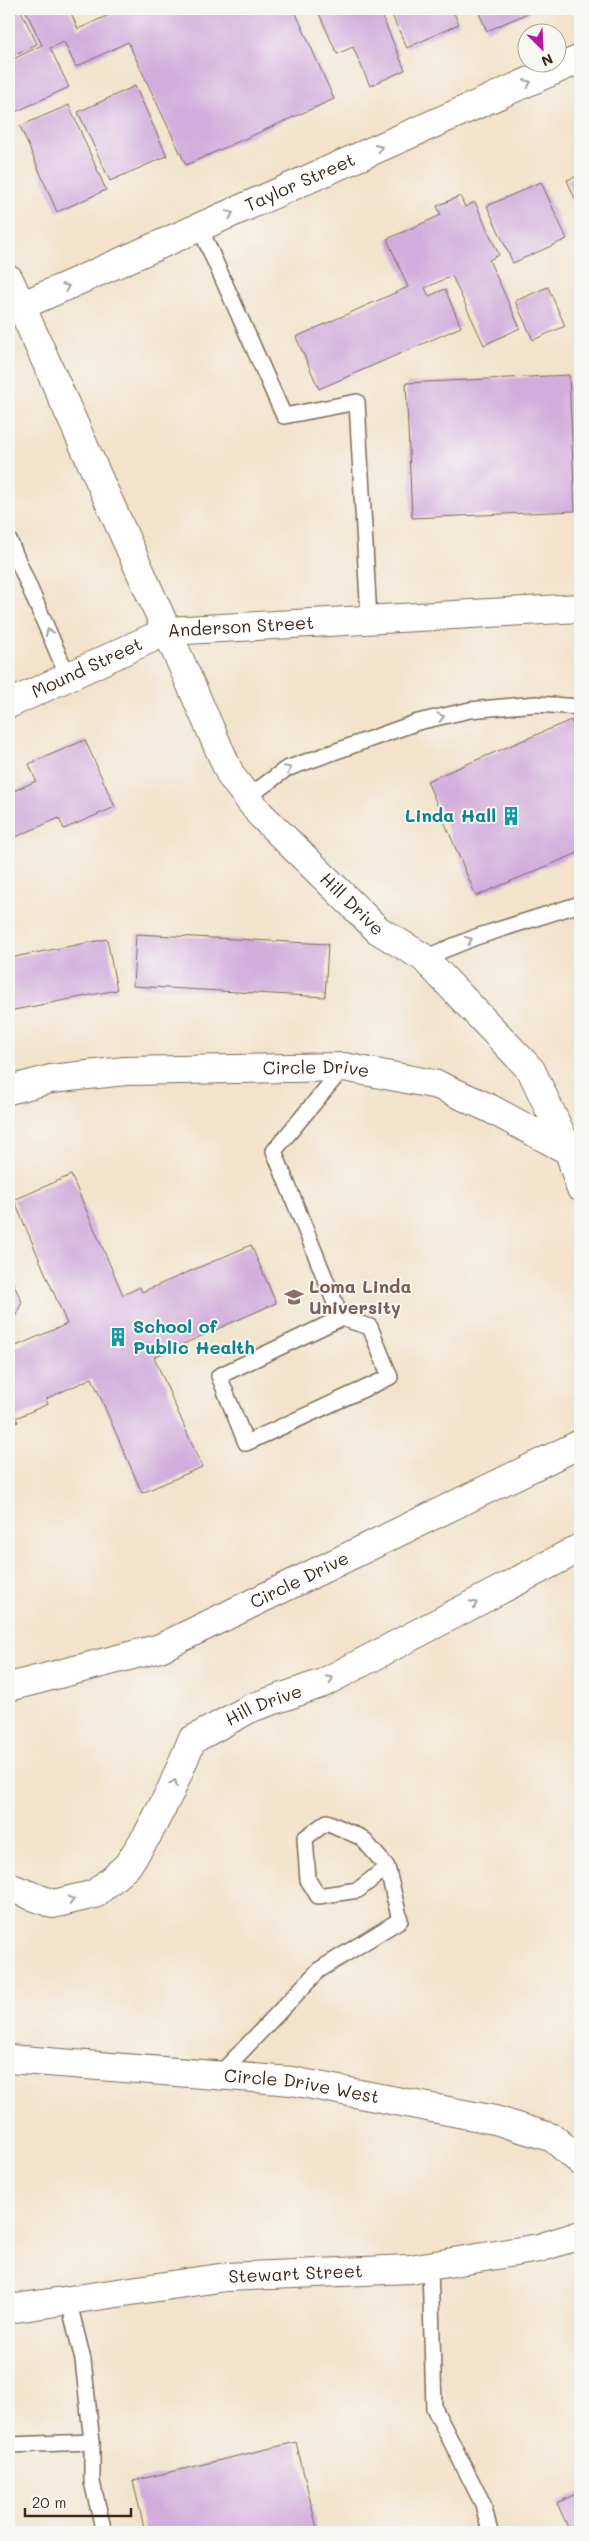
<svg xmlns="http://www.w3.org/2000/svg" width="589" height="2541" font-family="Mali,sans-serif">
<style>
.building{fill:#d2acdc}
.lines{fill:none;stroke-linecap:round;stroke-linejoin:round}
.lane-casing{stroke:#7b6b5a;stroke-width:18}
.street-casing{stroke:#7b6b5a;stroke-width:30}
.secondary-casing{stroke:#7b6b5a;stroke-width:30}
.lane{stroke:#fff;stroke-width:15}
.street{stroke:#fff;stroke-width:28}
.secondary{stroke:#fff;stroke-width:28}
.oneway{stroke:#a79f9a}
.labels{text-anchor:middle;stroke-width:4;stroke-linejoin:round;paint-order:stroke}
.street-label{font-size:18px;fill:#3b2a1e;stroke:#f6f6f2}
.culture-label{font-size:18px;font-weight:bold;fill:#0d838f;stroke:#f6f6f2;text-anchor:end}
.education-label{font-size:18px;font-weight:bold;fill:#785e54;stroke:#f6f6f2;text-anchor:start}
</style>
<rect width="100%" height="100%" fill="#f6f6f2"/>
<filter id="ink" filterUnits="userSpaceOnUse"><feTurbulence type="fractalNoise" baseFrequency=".02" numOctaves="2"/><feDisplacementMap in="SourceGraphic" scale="10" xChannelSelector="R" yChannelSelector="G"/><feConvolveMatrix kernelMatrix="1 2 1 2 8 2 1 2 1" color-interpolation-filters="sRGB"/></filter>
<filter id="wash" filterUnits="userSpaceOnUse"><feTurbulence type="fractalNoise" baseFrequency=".0096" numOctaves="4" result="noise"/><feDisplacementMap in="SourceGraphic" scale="20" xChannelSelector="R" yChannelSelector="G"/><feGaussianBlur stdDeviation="1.12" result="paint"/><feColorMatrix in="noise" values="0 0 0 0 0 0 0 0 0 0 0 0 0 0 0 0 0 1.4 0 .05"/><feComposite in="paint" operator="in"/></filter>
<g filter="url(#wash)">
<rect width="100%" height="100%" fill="#f2e3ca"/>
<g id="blocks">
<!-- building -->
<g class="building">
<polygon points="9,9 20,9 37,44 9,57"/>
<polygon points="25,9 69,9 78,29 122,9 294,9 334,99 186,165 128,42 76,67 64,42 50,48 69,87 9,115 9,61 42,45"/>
<polygon points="317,9 379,9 405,70 370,86 353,47 337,54"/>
<polygon points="389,9 452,9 459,24 407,48"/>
<polygon points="477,9 537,9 487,31"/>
<polygon points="135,86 167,156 110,181 78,112"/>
<polygon points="69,105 106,190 57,212 20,126"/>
<polygon points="580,175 580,211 567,180"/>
<polygon points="541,182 567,239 513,263 487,206"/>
<polygon points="460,196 465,207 475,202 499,255 489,260 520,328 484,345 452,276 425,288 429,296 445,289 461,327 319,389 296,337 408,287 387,239 441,215 437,206"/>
<polygon points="548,287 565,326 533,340 515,301"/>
<polygon points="569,375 575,511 412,518 406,383"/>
<polygon points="571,720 580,742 580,852 476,896 427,781"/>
<polygon points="85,740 115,807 64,829 59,818 9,840 9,793 36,781 29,764"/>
<polygon points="136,934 328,944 325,997 133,986"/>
<polygon points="107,939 117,990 9,1011 9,958"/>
<polygon points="71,1175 123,1295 140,1287 142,1292 251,1245 276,1303 154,1357 202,1467 142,1493 92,1378 46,1399 48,1404 16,1418 18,1422 9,1426 9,1349 67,1324 14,1200"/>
<polygon points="9,1274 22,1302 15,1317 9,1320"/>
<polygon points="296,2442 318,2532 145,2532 133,2481"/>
<polygon points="580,2492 580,2532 570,2532 557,2503"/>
</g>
</g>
</g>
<g filter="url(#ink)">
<use href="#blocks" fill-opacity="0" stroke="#7b6b5a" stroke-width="1"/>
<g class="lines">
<!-- lane casing -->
<g class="lane-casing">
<g id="lane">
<polyline points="200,228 284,416 357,402 369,619"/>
<polyline points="9,540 68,677"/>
<polyline points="248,797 286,769 418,722 470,710 536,704 580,707"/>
<polyline points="424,958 476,937 580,904"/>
<polyline points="341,1318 219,1376 246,1443 390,1377 370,1327 341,1318 274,1151 344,1067"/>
<polyline points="219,2075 319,1970 400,1920 387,1867 362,1838 327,1822 305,1838 308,1880 318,1896 358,1890 387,1867"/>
<polyline points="430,2266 434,2408 483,2504 490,2532"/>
<polyline points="68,2299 83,2360 92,2442 92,2482 104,2532"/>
<polyline points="9,2445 92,2442"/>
</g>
</g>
<!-- street casing -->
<g class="street-casing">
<g id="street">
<path id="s1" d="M21,306L580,59"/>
<path id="s2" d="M167,631L231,776L260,814L378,930L424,958L531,1070L569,1151"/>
<path id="s3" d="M9,1090L51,1079L125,1071L344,1067L438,1085L489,1108L569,1151L580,1187"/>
<path id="s4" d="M9,1687L160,1648L580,1444"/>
<path id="s5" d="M9,1887L53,1904L95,1894L127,1866L148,1834L171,1790L192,1740L251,1708L323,1683L580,1548"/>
<path id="s6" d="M9,2059L292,2081L495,2120L553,2138L580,2161"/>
</g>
</g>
<!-- secondary casing -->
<g class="secondary-casing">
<g id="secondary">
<polyline points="9,279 167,631"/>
<path id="s7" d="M9,704L167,631L580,608"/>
<path id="s8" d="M9,2309L226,2277L410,2269L539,2248L580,2235"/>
</g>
</g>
<!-- lane -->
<use href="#lane" class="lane"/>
<!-- street -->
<use href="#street" class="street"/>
<!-- secondary -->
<use href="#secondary" class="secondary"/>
</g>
<!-- one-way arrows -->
<defs><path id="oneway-chevron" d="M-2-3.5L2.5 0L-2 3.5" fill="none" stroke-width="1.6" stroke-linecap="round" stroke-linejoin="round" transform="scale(1.25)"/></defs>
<g class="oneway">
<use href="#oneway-chevron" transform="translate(528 83) rotate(-24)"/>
<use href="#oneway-chevron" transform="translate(379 148) rotate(-24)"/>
<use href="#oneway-chevron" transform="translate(230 214) rotate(-24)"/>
<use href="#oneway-chevron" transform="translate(66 287) rotate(-24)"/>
<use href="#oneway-chevron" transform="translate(49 632) rotate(-113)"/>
<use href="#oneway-chevron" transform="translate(441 717) rotate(-13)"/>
<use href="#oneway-chevron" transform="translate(288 769) rotate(-27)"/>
<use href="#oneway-chevron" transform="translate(469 940) rotate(-22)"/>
<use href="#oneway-chevron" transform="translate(474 1604) rotate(-28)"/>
<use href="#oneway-chevron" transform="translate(330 1679) rotate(-27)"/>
<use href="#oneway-chevron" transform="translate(174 1783) rotate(-67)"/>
<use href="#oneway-chevron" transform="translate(71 1900) rotate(-14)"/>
</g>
</g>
<!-- icons -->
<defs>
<g id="building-bare" transform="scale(1.5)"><path d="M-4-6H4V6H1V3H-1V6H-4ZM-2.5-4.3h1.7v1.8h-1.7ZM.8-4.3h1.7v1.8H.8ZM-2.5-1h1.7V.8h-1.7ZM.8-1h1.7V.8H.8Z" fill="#0f9aa8" stroke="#f6f6f2" stroke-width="2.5" paint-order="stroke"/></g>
<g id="university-bare" transform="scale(1.5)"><path d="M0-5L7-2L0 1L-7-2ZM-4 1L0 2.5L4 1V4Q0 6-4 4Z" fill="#8d6e63" stroke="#f6f6f2" stroke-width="2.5" paint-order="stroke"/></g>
</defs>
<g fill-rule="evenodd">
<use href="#building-bare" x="511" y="816"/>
<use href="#university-bare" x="294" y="1297"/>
<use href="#building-bare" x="118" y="1337"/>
</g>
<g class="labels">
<!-- street labels -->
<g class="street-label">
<text dy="6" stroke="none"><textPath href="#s1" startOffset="305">Taylor Street</textPath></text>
<text dy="6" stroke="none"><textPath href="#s7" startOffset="248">Anderson Street</textPath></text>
<text dy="6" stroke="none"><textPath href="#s7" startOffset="86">Mound Street</textPath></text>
<text dy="6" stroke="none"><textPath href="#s2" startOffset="335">Hill Drive</textPath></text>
<text dy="6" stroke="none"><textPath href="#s3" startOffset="309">Circle Drive</textPath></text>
<text dy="6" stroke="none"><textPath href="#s4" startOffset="311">Circle Drive</textPath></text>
<text dy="6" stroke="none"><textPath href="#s5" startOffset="355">Hill Drive</textPath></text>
<text dy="6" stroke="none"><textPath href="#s6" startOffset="294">Circle Drive West</textPath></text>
<text dy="6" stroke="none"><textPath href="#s8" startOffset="289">Stewart Street</textPath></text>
</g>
<!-- culture labels -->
<g class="culture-label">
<text x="496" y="822">Linda Hall</text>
<text x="133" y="1333" text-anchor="start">School of<tspan x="133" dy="21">Public Health</tspan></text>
</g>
<!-- education labels -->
<g class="education-label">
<text x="309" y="1293">Loma Linda<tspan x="309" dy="21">University</tspan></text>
</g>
</g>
<!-- margin -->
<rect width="589" height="2541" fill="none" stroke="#f6f6f2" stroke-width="30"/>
<!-- north arrow -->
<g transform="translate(542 48) rotate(156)"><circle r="24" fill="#f6f6f2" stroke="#aba49d"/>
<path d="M0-4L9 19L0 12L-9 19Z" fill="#b5179e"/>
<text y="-8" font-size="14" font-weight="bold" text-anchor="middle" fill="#3b2a1e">N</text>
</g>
<!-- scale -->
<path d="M25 2508v8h106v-8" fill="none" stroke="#3b2a1e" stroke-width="2.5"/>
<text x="32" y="2508" font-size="15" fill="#3b2a1e" stroke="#f6f6f2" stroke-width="4" paint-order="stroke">20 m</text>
</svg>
